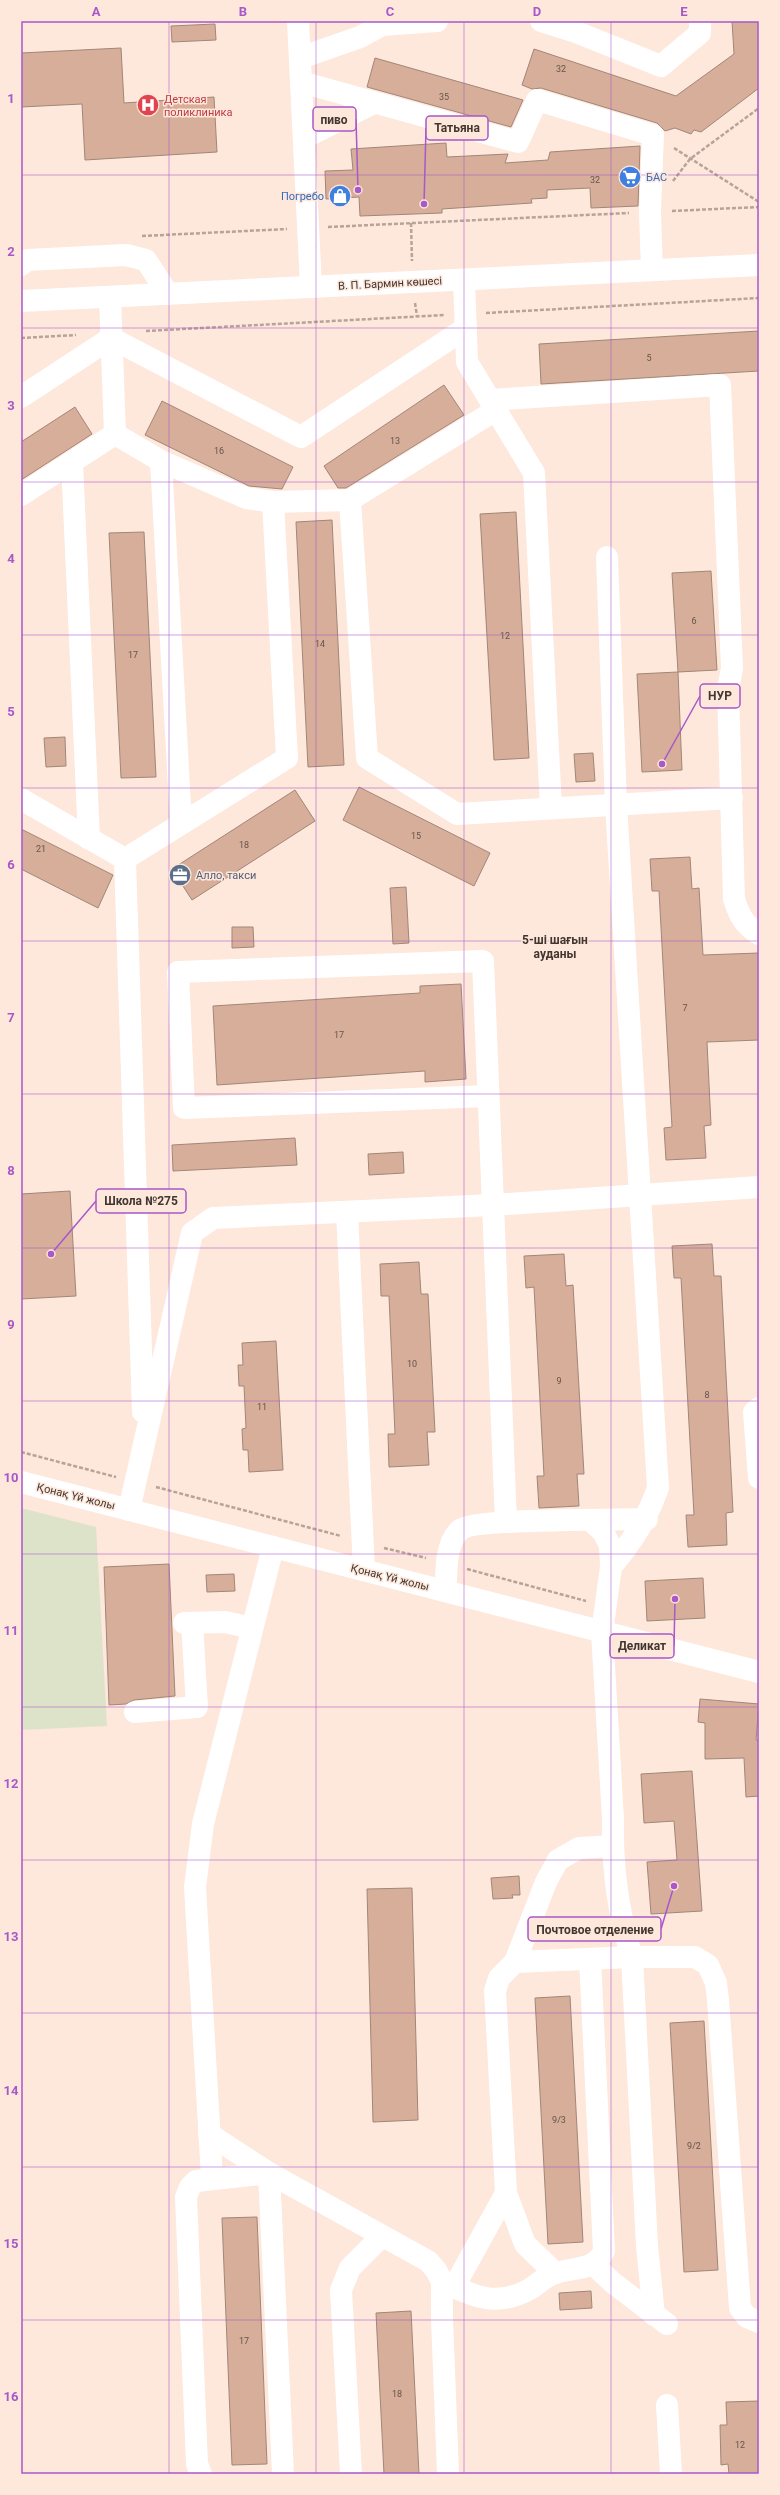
<svg xmlns="http://www.w3.org/2000/svg" width="780" height="2495" font-family="Roboto,sans-serif">
<style>
.green{fill:#dde3c8}
.building{fill:#d6ae99;stroke:#a18779}
.lines{fill:none;stroke-linecap:round;stroke-linejoin:round}
.path{stroke:#b6a39a;stroke-width:2.5;stroke-dasharray:4 2;stroke-linecap:butt}
.minor{stroke:#fff;stroke-width:22}
.grid{fill:none;stroke:#a758c9;stroke-width:1;stroke-opacity:0.55}
.labels{text-anchor:middle;stroke-width:3;stroke-linejoin:round;paint-order:stroke}
.number-label{font-size:9px;fill:#66544a}
.health-label{font-size:11px;fill:#be3a42;stroke:#fee7db;text-anchor:start}
.shop-label{font-size:11px;fill:#366cbe;stroke:#fee7db;text-anchor:start}
.street-label{font-size:11px;fill:#413630;stroke:#fee7db}
.service-label{font-size:11px;fill:#4e5e75;stroke:#fee7db;text-anchor:start}
.neighbourhood-label{font-size:12px;font-weight:bold;fill:#413630;stroke:#fee7db}
.leader{fill:none;stroke:#a758c9;stroke-width:1.5}
.callout-dot{fill:#a758c9;stroke:#fee7db;stroke-width:1.5}
.callout{fill:#fee7db;stroke:#a758c9;stroke-width:1.5}
.callout-label{font-size:12px;text-anchor:middle;font-weight:bold;fill:#413630}
.neatline{fill:none;stroke:#a758c9;stroke-width:1.5}
.grid-label{font-size:13px;text-anchor:middle;font-weight:bold;fill:#a758c9}
</style>
<rect width="100%" height="100%" fill="#fee7db"/>
<!-- green -->
<polygon class="green" points="21,1508 96,1527 107,1726 21,1730"/>
<!-- building -->
<g class="building">
<polygon points="732,21 759,21 759,88 701,132 694,130 691,134 675,128 665,131 657,123 541,88 532,89 522,85 534,49 676,96 734,54"/>
<polygon points="215,24 216,40 172,42 171,26"/>
<polygon points="121,48 124,103 214,97 217,152 85,160 82,104 21,107 21,53"/>
<polygon points="375,58 523,100 511,127 367,87"/>
<polygon points="446,143 447,157 508,154 505,163 548,160 550,152 640,146 638,206 591,208 590,188 547,190 547,198 531,199 532,203 442,209 442,213 360,216 359,197 326,199 325,171 353,170 351,149"/>
<polygon points="759,331 759,371 541,384 539,344"/>
<polygon points="444,385 464,415 346,488 338,488 324,466"/>
<polygon points="162,401 293,467 282,489 249,486 145,435"/>
<polygon points="75,407 92,434 21,480 21,442"/>
<polygon points="516,512 529,758 494,760 480,514"/>
<polygon points="332,520 344,765 308,767 296,522"/>
<polygon points="144,532 156,777 121,778 109,533"/>
<polygon points="711,571 717,670 678,672 672,573"/>
<polygon points="678,672 682,770 642,772 637,674"/>
<polygon points="65,737 66,766 46,767 44,738"/>
<polygon points="593,753 595,781 576,782 574,754"/>
<polygon points="359,787 490,853 474,886 343,820"/>
<polygon points="295,790 315,821 192,900 172,869"/>
<polygon points="21,829 113,875 98,908 21,869"/>
<polygon points="690,857 692,889 699,888 703,955 759,953 759,1040 707,1042 711,1125 704,1126 706,1158 666,1160 664,1128 672,1127 659,891 652,891 650,859"/>
<polygon points="406,887 409,943 393,944 390,888"/>
<polygon points="232,927 253,927 254,947 232,948"/>
<polygon points="461,984 466,1079 425,1082 425,1071 217,1085 213,1006 420,993 420,986"/>
<polygon points="295,1138 297,1165 173,1171 172,1145"/>
<polygon points="403,1152 404,1173 369,1175 368,1154"/>
<polygon points="70,1191 76,1296 21,1299 21,1194"/>
<polygon points="712,1244 714,1276 721,1276 733,1512 726,1513 727,1545 688,1547 686,1515 694,1515 681,1278 674,1278 672,1246"/>
<polygon points="564,1254 566,1286 573,1285 584,1474 577,1474 579,1506 539,1508 537,1476 544,1476 534,1287 526,1288 524,1256"/>
<polygon points="419,1262 421,1294 428,1294 435,1432 427,1432 429,1465 389,1467 388,1434 395,1434 389,1296 381,1296 380,1264"/>
<polygon points="276,1341 283,1470 249,1472 248,1450 243,1450 242,1429 246,1428 244,1386 239,1386 238,1365 243,1365 242,1343"/>
<polygon points="169,1564 175,1696 134,1700 126,1704 109,1705 104,1567"/>
<polygon points="234,1574 235,1591 207,1592 206,1575"/>
<polygon points="703,1578 705,1618 647,1621 645,1581"/>
<polygon points="700,1699 759,1704 756,1740 759,1740 759,1796 746,1797 744,1758 705,1759 705,1723 698,1722"/>
<polygon points="692,1771 702,1911 651,1914 647,1862 677,1860 674,1821 644,1823 641,1774"/>
<polygon points="519,1876 520,1895 512,1895 513,1898 493,1899 491,1878"/>
<polygon points="412,1888 418,2120 373,2122 367,1889"/>
<polygon points="570,1996 583,2242 548,2244 535,1998"/>
<polygon points="704,2021 718,2270 684,2272 670,2023"/>
<polygon points="257,2217 267,2464 232,2465 222,2218"/>
<polygon points="591,2291 592,2308 560,2310 559,2293"/>
<polygon points="411,2311 419,2474 384,2474 376,2313"/>
<polygon points="759,2401 759,2474 729,2474 728,2464 721,2465 720,2425 727,2425 726,2402"/>
</g>
<g class="lines">
<!-- path -->
<g class="path">
<polyline points="674,148 759,202"/>
<polyline points="673,181 690,159 759,108"/>
<polyline points="672,211 759,207"/>
<polyline points="411,223 412,261"/>
<polyline points="328,227 629,213"/>
<polyline points="142,236 287,229"/>
<polyline points="415,303 417,316"/>
<polyline points="486,313 759,298"/>
<polyline points="146,331 445,315"/>
<polyline points="21,338 76,335"/>
<polyline points="21,1452 116,1477"/>
<polyline points="156,1487 341,1536"/>
<polyline points="384,1548 426,1558"/>
<polyline points="467,1569 586,1601"/>
</g>
<!-- minor -->
<g class="minor">
<polyline points="298,21 311,287"/>
<polyline points="541,21 576,32 661,66 700,33 700,21"/>
<polyline points="300,58 360,37 382,25 437,21"/>
<polyline points="301,82 518,142 537,100 653,135 650,212 652,270"/>
<polyline points="304,138 374,103"/>
<polyline points="21,265 27,260 126,255 146,260 168,294"/>
<polyline points="464,280 467,362 534,473 551,808"/>
<polyline points="110,297 115,434"/>
<polyline points="21,301 759,265"/>
<polyline points="111,338 301,437 466,328"/>
<polyline points="21,397 111,338"/>
<path d="M490,400L720,385L732,668L728,690L734,899C739,915 744,925 759,934"/>
<polyline points="115,434 161,461 246,498 273,502 350,500 496,410"/>
<polyline points="161,461 181,824"/>
<polyline points="72,462 89,839"/>
<polyline points="21,495 115,434"/>
<polyline points="350,500 367,758 457,814 732,798"/>
<path d="M607,557L616,805L658,1488C647,1519 632,1542 611,1567"/>
<polyline points="21,799 125,859"/>
<polyline points="125,859 143,1412"/>
<polyline points="125,859 287,758 273,502"/>
<polyline points="488,1096 184,1108 178,972 483,961 506,1522"/>
<polyline points="347,1212 364,1570"/>
<polyline points="759,1408 754,1412 759,1478"/>
<polyline points="21,1482 759,1672"/>
<polyline points="129,1510 192,1233 213,1218 492,1205 759,1187"/>
<path d="M590,1520L603,1532L610,1545L611,1567L602,1632L613,1819C612,1866 618,1913 632,1957L647,2246L654,2315"/>
<path d="M446,1591C446,1573 445,1543 460,1530C474,1518 618,1520 647,1519"/>
<polyline points="184,1623 225,1622 252,1628"/>
<polyline points="135,1712 197,1707 192,1623"/>
<polyline points="515,1962 546,1882 558,1860 579,1848 613,1846"/>
<polyline points="209,2134 269,2173 428,2261 436,2270 442,2282 442,2318 448,2474"/>
<polyline points="212,2177 195,1887 203,1824 273,1547"/>
<polyline points="593,2264 612,2282 667,2324"/>
<polyline points="555,2273 525,2244 506,2193 495,1991 499,1978 515,1962 632,1957 695,1957 708,1965 716,1983 718,2000 740,2308 747,2317 759,2322"/>
<path d="M442,2282C475,2296 496,2308 530,2289C538,2284 547,2275 556,2273C574,2267 595,2271 604,2251L590,1959"/>
<polyline points="454,2287 506,2193"/>
<polyline points="667,2405 671,2474"/>
<polyline points="201,2474 197,2464 186,2197 190,2187 196,2181 269,2173 283,2474"/>
<polyline points="351,2474 341,2290 350,2268 381,2237"/>
</g>
</g>
<!-- grid -->
<path class="grid" d="M169,21V2474M316,21V2474M464,21V2474M611,21V2474M21,175H759M21,328H759M21,482H759M21,635H759M21,788H759M21,941H759M21,1094H759M21,1248H759M21,1401H759M21,1554H759M21,1707H759M21,1860H759M21,2013H759M21,2167H759M21,2320H759"/>
<!-- icons -->
<defs>
<g id="hospital-disc" transform="scale(1.15)"><circle r="9.5" fill="#e0444e" stroke="#fee7db"/><path d="M-5-5h3v3.5h4V-5h3V5h-3V1.5h-4V5h-3Z" fill="#fff"/></g>
<g id="supermarket-disc" transform="scale(1.15)"><circle r="9.5" fill="#3f7fe0" stroke="#fee7db"/><path d="M-6-5.5h2.5l.6 2H6L4.5 2H-2.5L-4.4-4H-6ZM-1.5 3.2a1.3 1.3 0 1 0 .1 0ZM3 3.2a1.3 1.3 0 1 0 .1 0Z" fill="#fff"/></g>
<g id="shop-disc" transform="scale(1.15)"><circle r="9.5" fill="#3f7fe0" stroke="#fee7db"/><path d="M-5-2.5h2.3a2.7 3.5 0 0 1 5.4 0H5L5.5 6h-11ZM-1.5-2.5h3a1.5 2.3 0 0 0-3 0Z" fill="#fff"/></g>
<g id="office-disc" transform="scale(1.15)"><circle r="9.5" fill="#5c6f8a" stroke="#fee7db"/><path d="M-6-3h4V-5.5h4V-3h4V5H-6ZM-1-4.5V-3h2v-1.5ZM-6 0V1H6V0Z" fill="#fff"/></g>
</defs>
<g fill-rule="evenodd">
<use href="#hospital-disc" x="148" y="105"/>
<use href="#supermarket-disc" x="630" y="177"/>
<use href="#shop-disc" x="340" y="196"/>
<use href="#office-disc" x="180" y="875"/>
</g>
<g class="labels">
<!-- number labels -->
<g class="number-label">
<text x="561" y="72">32</text>
<text x="444" y="100">35</text>
<text x="595" y="183">32</text>
<text x="649" y="361">5</text>
<text x="395" y="444">13</text>
<text x="219" y="454">16</text>
<text x="694" y="624">6</text>
<text x="505" y="639">12</text>
<text x="320" y="647">14</text>
<text x="133" y="658">17</text>
<text x="416" y="839">15</text>
<text x="244" y="848">18</text>
<text x="41" y="852">21</text>
<text x="685" y="1011">7</text>
<text x="339" y="1038">17</text>
<text x="412" y="1367">10</text>
<text x="559" y="1384">9</text>
<text x="707" y="1398">8</text>
<text x="262" y="1410">11</text>
<text x="559" y="2123">9/3</text>
<text x="694" y="2149">9/2</text>
<text x="244" y="2344">17</text>
<text x="397" y="2397">18</text>
<text x="740" y="2448">12</text>
</g>
<!-- health labels -->
<g class="health-label">
<text x="164" y="103">Детская<tspan x="164" dy="13">поликлиника</tspan></text>
</g>
<!-- shop labels -->
<g class="shop-label">
<text x="646" y="181">БАС</text>
<text x="324" y="200" text-anchor="end">Погребо</text>
</g>
<!-- street labels -->
<g class="street-label">
<text transform="translate(390 283) rotate(-3)" y="4">В. П. Бармин көшесі</text>
<text transform="translate(76 1496) rotate(14)" y="4">Қонақ Үй жолы</text>
<text transform="translate(390 1577) rotate(14)" y="4">Қонақ Үй жолы</text>
</g>
<!-- service labels -->
<g class="service-label">
<text x="196" y="879">Алло, такси</text>
</g>
<!-- neighbourhood labels -->
<g class="neighbourhood-label">
<text x="555" y="944">5-ші шағын<tspan x="555" dy="14">ауданы</tspan></text>
</g>
</g>
<!-- callouts -->
<path class="leader" d="M358 190L356 119M424 204L426 128M662 764L700 696M51 1254L96 1201M675 1599L674 1646M674 1886L661 1929"/>
<g class="callout-dot">
<circle cx="358" cy="190" r="4"/>
<circle cx="424" cy="204" r="4"/>
<circle cx="662" cy="764" r="4"/>
<circle cx="51" cy="1254" r="4"/>
<circle cx="675" cy="1599" r="4"/>
<circle cx="674" cy="1886" r="4"/>
</g>
<g class="callout">
<rect x="313" y="107" width="43" height="24" rx="4"/>
<rect x="426" y="116" width="62" height="24" rx="4"/>
<rect x="700" y="684" width="40" height="24" rx="4"/>
<rect x="96" y="1189" width="90" height="24" rx="4"/>
<rect x="610" y="1634" width="64" height="24" rx="4"/>
<rect x="528" y="1917" width="133" height="24" rx="4"/>
</g>
<g class="callout-label">
<text x="334" y="124">пиво</text>
<text x="457" y="132">Татьяна</text>
<text x="720" y="700">НУР</text>
<text x="141" y="1205">Школа №275</text>
<text x="642" y="1650">Деликат</text>
<text x="595" y="1934">Почтовое отделение</text>
</g>
<!-- border -->
<rect width="780" height="2495" fill="none" stroke="#fee7db" stroke-width="44"/>
<rect x="22" y="22" width="736" height="2451" class="neatline"/>
<g class="grid-label">
<text x="96" y="16">A</text>
<text x="243" y="16">B</text>
<text x="390" y="16">C</text>
<text x="537" y="16">D</text>
<text x="684" y="16">E</text>
<text x="11" y="103">1</text>
<text x="11" y="256">2</text>
<text x="11" y="410">3</text>
<text x="11" y="563">4</text>
<text x="11" y="716">5</text>
<text x="11" y="869">6</text>
<text x="11" y="1022">7</text>
<text x="11" y="1175">8</text>
<text x="11" y="1329">9</text>
<text x="11" y="1482">10</text>
<text x="11" y="1635">11</text>
<text x="11" y="1788">12</text>
<text x="11" y="1941">13</text>
<text x="11" y="2095">14</text>
<text x="11" y="2248">15</text>
<text x="11" y="2401">16</text>
</g>
</svg>
